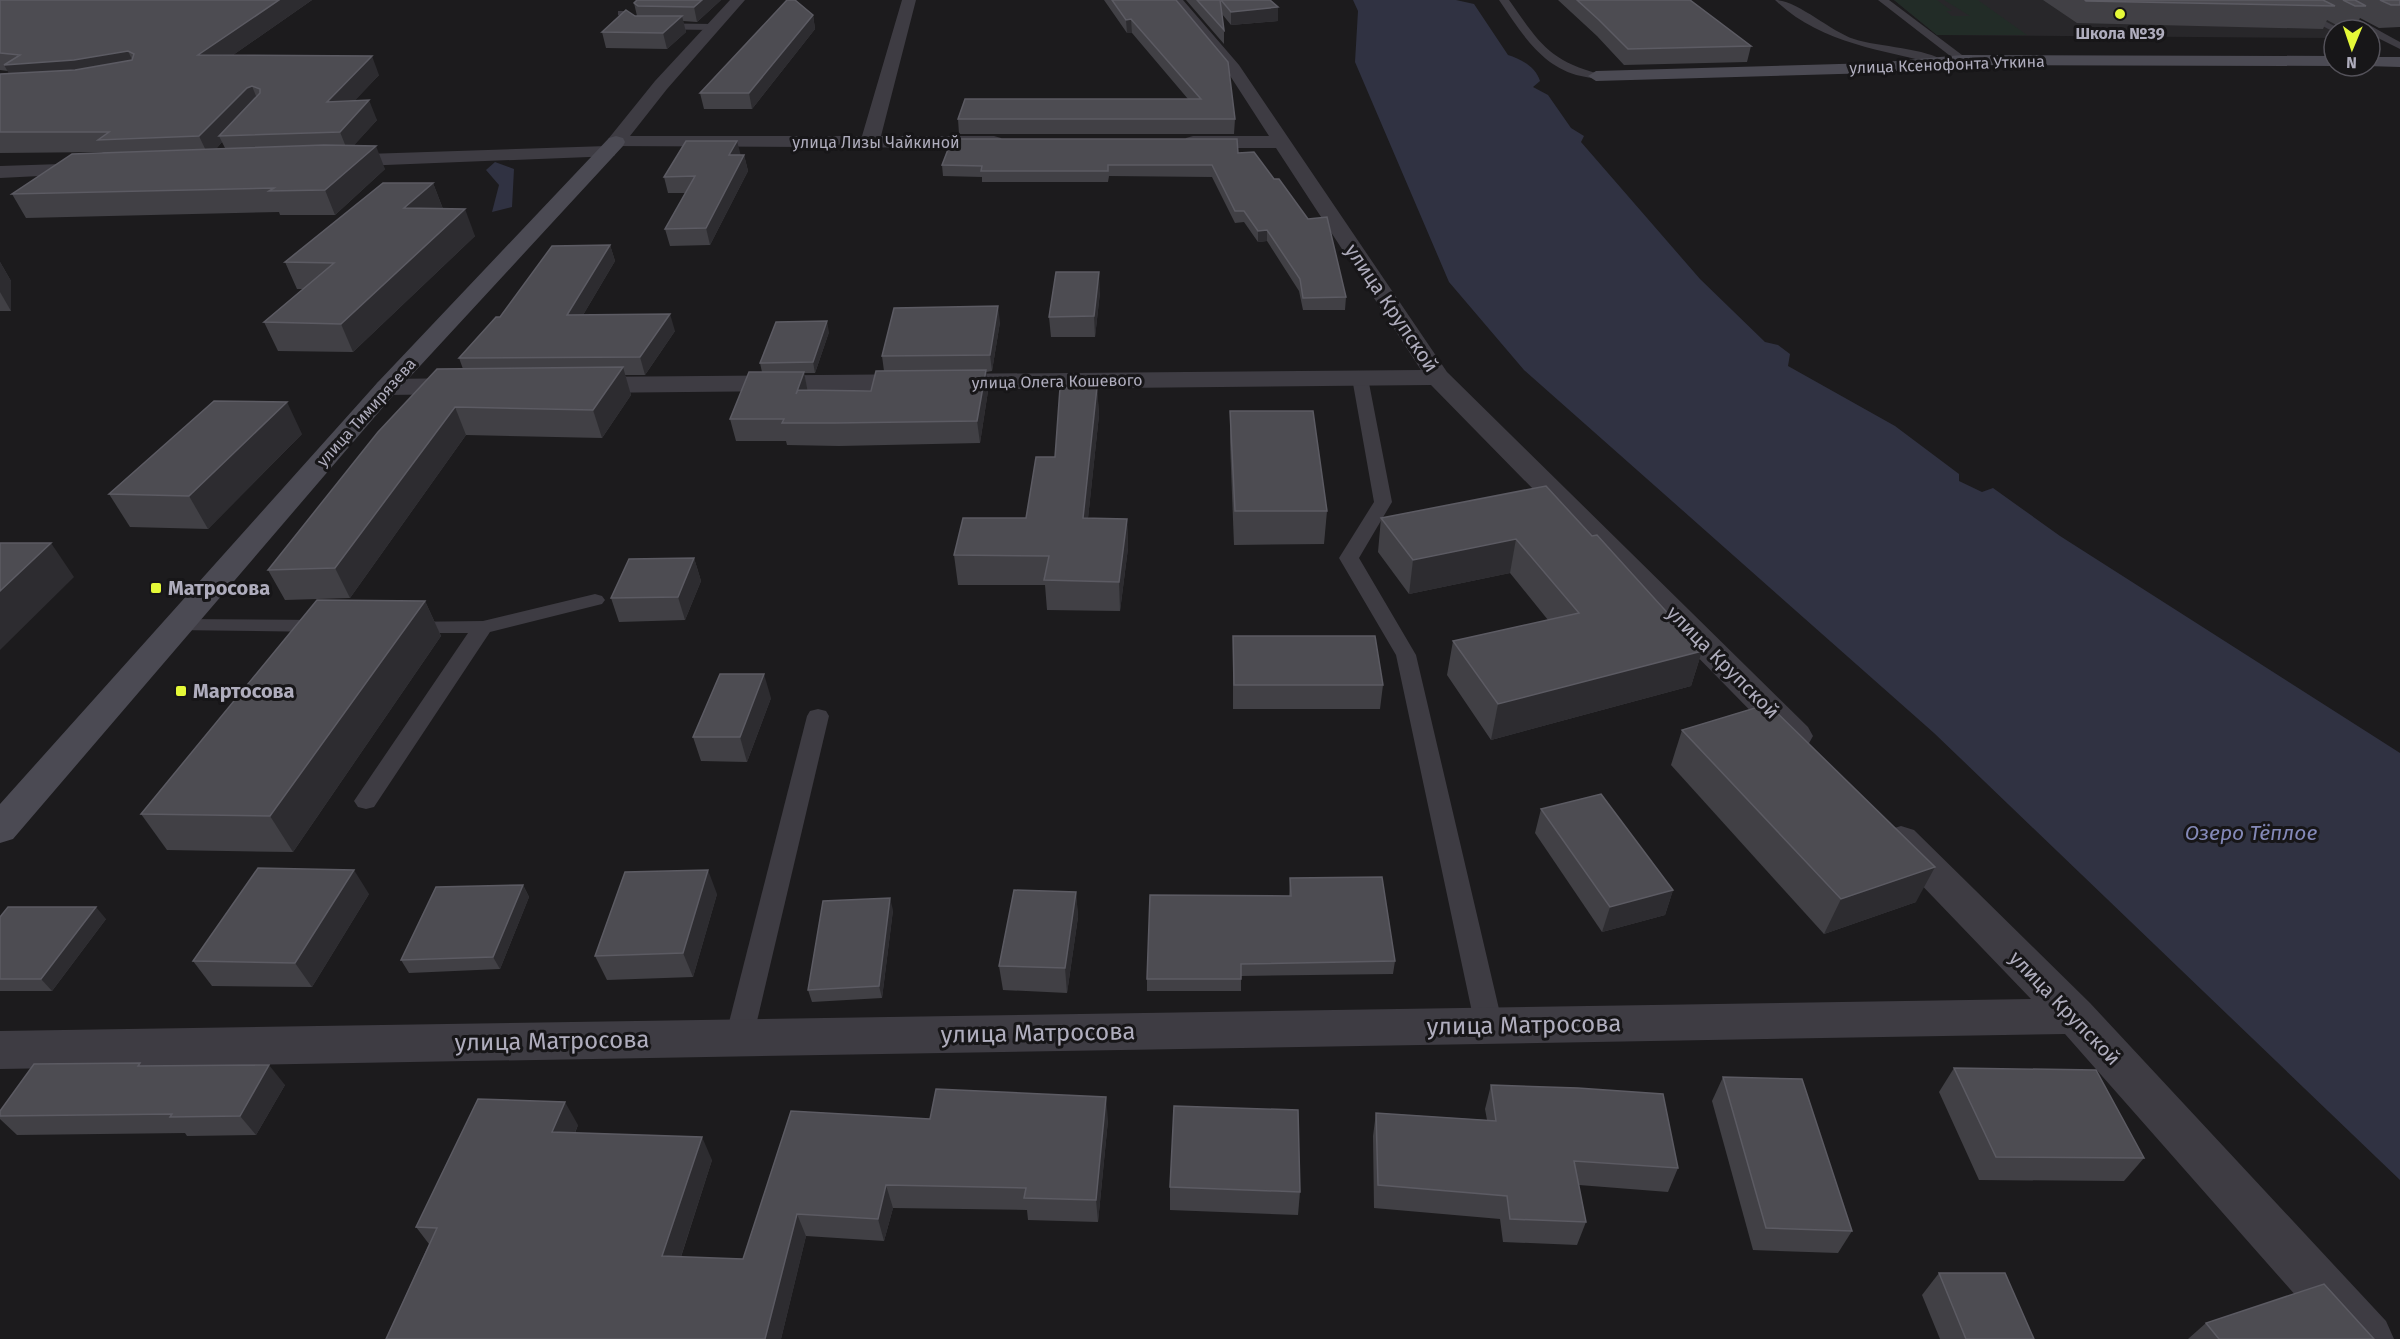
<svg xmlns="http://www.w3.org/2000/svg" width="2400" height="1339" font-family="'Fira Sans',sans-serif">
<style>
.built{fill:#28272a}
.green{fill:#222c27}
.water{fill:#303242}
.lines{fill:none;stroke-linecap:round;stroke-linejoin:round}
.lane{fill:#3e3c43;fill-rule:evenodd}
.street{fill:#3e3c43;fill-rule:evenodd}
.secondary{fill:#4b4a53;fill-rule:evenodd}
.wall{fill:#414045;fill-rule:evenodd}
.shaded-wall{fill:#2d2c30}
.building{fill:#4d4c52;stroke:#5c5b63;stroke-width:1.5}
.poi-dot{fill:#e5f938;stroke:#171618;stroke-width:2}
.labels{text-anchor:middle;stroke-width:6;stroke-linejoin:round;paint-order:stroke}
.far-poi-label{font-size:16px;font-weight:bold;fill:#afadbd;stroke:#171618}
.far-street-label{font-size:16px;fill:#afadbd;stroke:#171618}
.street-label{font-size:20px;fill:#afadbd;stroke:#171618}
.poi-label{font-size:20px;font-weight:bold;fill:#afadbd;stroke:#171618;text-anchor:start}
.water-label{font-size:21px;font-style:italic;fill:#8489b8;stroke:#171618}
.near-street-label{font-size:24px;fill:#afadbd;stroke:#171618}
</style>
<rect width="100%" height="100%" fill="#1c1b1d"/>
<!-- built -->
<polygon class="built" points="1894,0 2301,0 2359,30 2334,30 2334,38 1937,35"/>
<!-- green -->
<polygon class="green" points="1894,0 1937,0 1952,11 1946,11 1952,16 1970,16 1944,0 1978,0 2027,35 1937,35"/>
<!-- water -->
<g class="water">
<path d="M1353,0H1456L1474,4L1508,55C1521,59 1536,67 1540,81L1533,87L1548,95L1571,128L1584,136L1581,142L1700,279L1765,342L1778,345L1790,354L1788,366L1895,426L1959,474V481L1982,492L1993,488L2060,536L2400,753V1180L1934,733L1524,370L1449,282L1355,62L1358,11Z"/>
<polygon points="495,162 514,169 512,207 492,212 499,185 486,170"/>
</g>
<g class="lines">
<!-- lane -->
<g class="lane">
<path d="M1499,0H1509C1538,41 1548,61 1600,74V78C1593,79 1587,77 1581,76C1541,67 1521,32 1499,0Z"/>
<path d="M1775,0C1797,0 1830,31 1854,39C1878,47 1928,48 1945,62L1940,65C1883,50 1820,44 1775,0Z"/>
<polygon points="1878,0 1889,0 1966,58 1966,62 1958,62"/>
<polygon points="2273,0 2285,0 2342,30 2334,30 2334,32"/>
<path d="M2306,0C2331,0 2377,30 2400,42V49L2370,34V30H2362Z"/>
<polygon points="618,11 624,11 641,23 713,24 718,27 713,30 639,29 618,15"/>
<polygon points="1360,373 1368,378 1392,502 1359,558 1416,655 1503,1026 1499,1034 1489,1038 1479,1034 1475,1026 1396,655 1339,558 1374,502 1352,378"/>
<polygon points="595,594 602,596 605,600 602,604 490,632 374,807 366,809 358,807 354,801 358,795 468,633 408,633 401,632 398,627 401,622 483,621"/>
<polygon points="180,619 323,620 330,621 333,626 330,631 323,632 173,630 170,625 173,620"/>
<polygon points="818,709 826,711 829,716 753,1038 749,1046 739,1050 729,1046 725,1038 807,716 810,711"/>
</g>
<!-- street -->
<g class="street">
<polygon points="730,0 745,0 667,89 630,136 862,136 902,0 916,0 881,136 994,136 1001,138 1003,142 1001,146 994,148 609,146 607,142 609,138 655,81"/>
<polygon points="1168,0 1183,0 1239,65 1447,372 1808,727 1813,736 1808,745 1796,748 1784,745 1431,385 584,393 575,390 571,385 575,380 584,377 1421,370 1276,148 1193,148 1186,146 1184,142 1186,138 1193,136 1269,136 1227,71"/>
<polygon points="607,146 614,148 616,152 614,156 336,167 329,165 326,161 329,157 336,155"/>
<polygon points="92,163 99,165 102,169 99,173 0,178 0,166"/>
<polygon points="466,378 475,381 479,386 475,391 466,394 387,395 378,392 374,387 378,382 387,379"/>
<polygon points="1901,826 1914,830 2090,1003 2386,1321 2394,1339 2334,1339 2065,1034 0,1069 0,1031 2031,999 1888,850 1882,840 1888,830"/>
</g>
<!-- secondary -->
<g class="secondary">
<polygon points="1962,55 2334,56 2334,66 1962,65 1874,73 1596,81 1588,76 1596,71 1874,63"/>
<polygon points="2370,57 2400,57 2400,67 2366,66 2370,66"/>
<polygon points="616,136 623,138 625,142 623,146 396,392 13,839 0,843 0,804 378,382 609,138"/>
</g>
</g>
<!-- wall -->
<g class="wall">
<path d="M0,0H312L233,55L379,75L354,101L377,120L354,145L385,169L335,215H280L279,212L26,218L12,194L104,152L0,153V74L9,73L8,71L0,70ZM222,142L225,148L216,149Z"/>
<polygon points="721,0 697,22 683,21 686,32 667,49 606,48 602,32 635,16 637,16 634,3"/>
<polygon points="1104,0 1176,0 1235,119 1234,134 959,134 958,119 1188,99 1132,33 1127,33"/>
<polygon points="1186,0 1270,0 1278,7 1278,21 1231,25 1222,14 1224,30 1224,44"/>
<polygon points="1558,0 1690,0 1751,46 1747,62 1624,65 1597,36"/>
<polygon points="2043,0 2400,0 2400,27 2379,28 2360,18 2354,28 2344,29 2327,20 2323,29 2077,23"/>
<polygon points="813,15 815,29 752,109 704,109 700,93"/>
<polygon points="1238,153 1346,297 1345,310 1303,310 1299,291 1267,241 1258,242 1244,222 1235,223 1212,177 1109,176 1108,182 982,182 982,177 943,176 942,165"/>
<polygon points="740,155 744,155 748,171 710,245 670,246 665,229 686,193 668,193 664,177"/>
<polygon points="433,183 443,209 475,236 353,352 278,351 264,322 303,289 297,289 285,262"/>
<polygon points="610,245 615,261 583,315 675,331 645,375 625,375 631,395 602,438 466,435 350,598 285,600 268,570 463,369 459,358 500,317"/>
<polygon points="0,262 11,281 11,311 0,311"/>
<polygon points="1100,292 1095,337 1051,337 1049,317"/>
<polygon points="1000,322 992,371 986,372 988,391 980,443 839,446 787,445 786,441 736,441 730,419 762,372 760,363 829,332 815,373 804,373 808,390 871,391 884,371 882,356"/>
<polygon points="1097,387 1099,415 1088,518 1127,519 1128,548 1120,611 1047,610 1045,585 958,585 954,555 1026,518 1055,457"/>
<polygon points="1230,411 1327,511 1324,544 1234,545 1230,443"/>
<polygon points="302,434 208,529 130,527 109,494"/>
<polygon points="1381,518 1592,536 1702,651 1691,686 1491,740 1447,675 1453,641 1548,620 1510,573 1409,594 1378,552"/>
<polygon points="694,558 701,581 685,620 619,622 611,598"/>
<polygon points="425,601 441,636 293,852 167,850 141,814"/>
<polygon points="1233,636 1383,685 1380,709 1233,709"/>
<polygon points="771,698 747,762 701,761 693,737"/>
<polygon points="1682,730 1916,902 1824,934 1671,765"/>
<polygon points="1541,809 1673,890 1665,915 1602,932 1535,833"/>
<polygon points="1290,878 1395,961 1393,974 1241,976 1241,991 1147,991 1147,979 1289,896"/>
<polygon points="523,885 529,897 500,969 409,973 401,960"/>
<polygon points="1076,892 1078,917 1067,993 1003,990 999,966"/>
<polygon points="369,894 312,987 212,986 193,961"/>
<polygon points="717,894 693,977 607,980 595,956"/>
<polygon points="893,910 882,998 812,1002 808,990"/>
<polygon points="0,917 106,919 52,991 0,991"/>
<polygon points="143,1066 285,1085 256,1135 187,1136 185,1133 17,1135 0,1119 0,1111"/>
<polygon points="1954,1068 2144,1158 2124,1181 1979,1180 1939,1092"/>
<polygon points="1723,1077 1852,1231 1838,1253 1753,1250 1712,1101"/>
<polygon points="1491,1085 1678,1168 1668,1192 1579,1185 1586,1222 1577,1245 1503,1242 1500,1219 1374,1208 1373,1136 1376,1113 1487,1120 1485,1109"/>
<polygon points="791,1111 930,1119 1108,1120 1098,1222 1028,1220 1027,1210 893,1208 884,1241 806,1236 781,1339 386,1339 429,1244 416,1227 578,1125 575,1133 712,1160 681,1257 743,1259"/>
<polygon points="1170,1187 1300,1192 1298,1215 1170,1210"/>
<polygon points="1939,1273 2034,1339 1940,1339 1922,1295"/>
<polygon points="2206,1323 2374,1339 2188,1339"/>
</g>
<!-- shaded-wall -->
<g class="shaded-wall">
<polygon points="279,0 312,0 206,74 198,55"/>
<polygon points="702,0 721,0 697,22 694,7"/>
<polygon points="1278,7 1278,21 1231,25 1231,12"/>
<polygon points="813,15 815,29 752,109 749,93"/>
<polygon points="682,16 686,32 667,49 663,33"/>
<polygon points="1131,19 1132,33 1127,33 1126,20"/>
<polygon points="128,51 137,70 15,84 4,65"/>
<polygon points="372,56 379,75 335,122 327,102"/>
<polygon points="252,86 260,106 219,136 222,142 209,157 199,136 247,88"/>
<polygon points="369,100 377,120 348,152 340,132"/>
<polygon points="737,141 741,156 729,155"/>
<polygon points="376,146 385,169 335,215 325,190"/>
<polygon points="744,155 748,171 710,245 706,228"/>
<polygon points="433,183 443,209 404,208"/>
<polygon points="465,209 475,236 353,352 341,324"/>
<polygon points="1267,230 1267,241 1258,242 1258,231"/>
<polygon points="610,245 615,261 573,332 567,315"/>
<polygon points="0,262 11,281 11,311 0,292"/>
<polygon points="1099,272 1100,292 1095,337 1094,316"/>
<polygon points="998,306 1000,322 992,371 990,355"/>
<polygon points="670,314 675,331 645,375 640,357"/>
<polygon points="827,321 829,332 815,373 813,362"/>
<polygon points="623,367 631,395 602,438 593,410"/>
<polygon points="986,370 988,391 980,443 977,421"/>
<polygon points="804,372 808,393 796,394"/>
<polygon points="1097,387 1099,415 1085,547 1083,518"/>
<polygon points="287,402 302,434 208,529 189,496"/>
<polygon points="455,407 466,435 350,598 335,568"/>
<polygon points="1127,519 1128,548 1120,611 1119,582"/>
<polygon points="1516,539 1510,573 1409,594 1413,560"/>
<polygon points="51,543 74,577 0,650 0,591"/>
<polygon points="694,558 701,581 685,620 678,597"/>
<polygon points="425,601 441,636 293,852 270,816"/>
<polygon points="1702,651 1691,686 1491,740 1498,704"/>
<polygon points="764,674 771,698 747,762 740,737"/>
<polygon points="1935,867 1916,902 1824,934 1841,899"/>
<polygon points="354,870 369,894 312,987 295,963"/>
<polygon points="708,870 717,894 693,977 683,953"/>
<polygon points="523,885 529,897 500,969 493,957"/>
<polygon points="1673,890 1665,915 1602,932 1610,907"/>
<polygon points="1076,892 1078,917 1067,993 1065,968"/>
<polygon points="890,898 893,910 882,998 879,986"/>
<polygon points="96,907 106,919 52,991 41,979"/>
<polygon points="269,1065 285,1085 256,1135 240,1116"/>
<polygon points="1106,1097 1108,1120 1098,1222 1096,1200"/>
<polygon points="565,1102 578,1125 565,1155 552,1132"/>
<polygon points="702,1137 712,1160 674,1278 662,1256"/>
<polygon points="886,1185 893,1208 884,1241 878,1219"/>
<polygon points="797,1214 806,1236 781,1339 765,1339"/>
</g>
<!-- building -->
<g class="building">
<polygon points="0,0 279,0 198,55 372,56 327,102 369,100 340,132 219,136 260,93 260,89 252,86 247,88 199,136 98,140 109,132 0,132 0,74 75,70 132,60 134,54 128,51 74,60 4,65 20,55 0,53"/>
<polygon points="637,0 702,0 694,7 638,6 634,3"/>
<polygon points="787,0 795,0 813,15 749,93 700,93"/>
<polygon points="1112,0 1176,0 1228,62 1235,119 958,119 965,99 1201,99 1131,19 1126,20"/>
<polygon points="1197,0 1220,0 1224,30"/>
<polygon points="1221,0 1270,0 1278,7 1231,12"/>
<polygon points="1577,0 1690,0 1751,46 1628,49 1599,20"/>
<polygon points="2085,0 2323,0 2335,6 2086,1"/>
<polygon points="2343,0 2355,0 2366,6 2355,6"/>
<polygon points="2380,0 2400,0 2400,5 2391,5"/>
<polygon points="626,10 635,16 682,16 663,33 602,32"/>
<polygon points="952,139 1237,139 1238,153 1254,152 1274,179 1279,179 1308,219 1327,217 1346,297 1303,298 1300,279 1267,230 1258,231 1244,211 1235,211 1212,165 1108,165 1108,171 981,171 982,166 942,165"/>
<polygon points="686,141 737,141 729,155 744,155 706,228 665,229 695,176 664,177"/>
<polygon points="324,145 376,146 325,190 269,191 274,188 12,194 72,154"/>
<polygon points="383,183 433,183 404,208 465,209 341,324 264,322 334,263 285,262"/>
<polygon points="610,245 567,315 670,314 640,357 459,358 496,317 500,317 552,246"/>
<polygon points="1056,272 1099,272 1094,316 1049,317"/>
<polygon points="998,306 990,355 882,356 894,308"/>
<polygon points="827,321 813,362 760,363 776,322"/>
<polygon points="623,367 593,410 455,407 335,568 268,570 378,432 437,369"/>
<polygon points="986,370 977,421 835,423 782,423 784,419 730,419 749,372 804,372 796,394 798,390 871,391 876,371"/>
<polygon points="1097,387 1083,518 1127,519 1119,582 1044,580 1049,556 954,555 963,518 1026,518 1036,457 1055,457 1060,388"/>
<polygon points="214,401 287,402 189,496 109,494"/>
<polygon points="1230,411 1313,411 1327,511 1235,511"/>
<polygon points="1546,486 1592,536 1597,535 1702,651 1498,704 1453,641 1579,613 1516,539 1413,560 1381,518"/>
<polygon points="0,543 51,543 0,591"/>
<polygon points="694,558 678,597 611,598 629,559"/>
<polygon points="317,600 425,601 270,816 141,814"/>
<polygon points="1233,636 1375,636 1383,685 1234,685"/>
<polygon points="720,674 764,674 740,737 693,737"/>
<polygon points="1768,704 1935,867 1841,899 1682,730"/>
<polygon points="1601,794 1673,890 1610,907 1541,809"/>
<polygon points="258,868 354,870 295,963 193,961"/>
<polygon points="708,870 683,953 595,956 625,872"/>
<polygon points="1382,877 1395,961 1241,964 1241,979 1147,979 1150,895 1291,896 1290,878"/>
<polygon points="523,885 493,957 401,960 436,887"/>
<polygon points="1014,890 1076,892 1065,968 999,966"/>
<polygon points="890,898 879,986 808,990 823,901"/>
<polygon points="8,907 96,907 41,979 0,979 0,917"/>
<polygon points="140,1063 138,1066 269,1065 240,1116 170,1117 172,1114 0,1116 0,1111 34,1064"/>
<polygon points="1954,1068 2096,1070 2144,1158 1996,1157"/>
<polygon points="1723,1077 1802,1079 1852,1231 1766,1228"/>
<polygon points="1491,1085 1578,1088 1663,1094 1678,1168 1574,1161 1586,1222 1510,1219 1507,1196 1378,1185 1376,1113 1496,1121"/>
<polygon points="936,1089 1106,1097 1096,1200 1024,1198 1026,1188 886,1185 878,1219 797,1214 765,1339 386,1339 437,1228 416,1227 478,1099 565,1102 552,1132 702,1137 662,1256 743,1259 791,1111 930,1119"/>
<polygon points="1174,1106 1298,1110 1300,1192 1170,1187"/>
<polygon points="1939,1273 2005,1273 2034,1339 1966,1339"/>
<polygon points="2324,1284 2374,1339 2219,1339 2206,1323"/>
</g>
<!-- markers -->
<g class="poi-dot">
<circle cx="2120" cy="14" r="6"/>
<rect x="150" y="582" width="12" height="12" rx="3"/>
<rect x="175" y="685" width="12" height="12" rx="3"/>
</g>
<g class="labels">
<!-- far-poi labels -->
<g class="far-poi-label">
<text x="2120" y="39">Школа №39</text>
</g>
<!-- far-street labels -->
<g class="far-street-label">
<text transform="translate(1947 64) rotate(-2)" y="6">улица Ксенофонта Уткина</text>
<text x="876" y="148">улица Лизы Чайкиной</text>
<text transform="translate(1057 381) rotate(-1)" y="6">улица Олега Кошевого</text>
<text transform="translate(366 412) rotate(-48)" y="6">улица Тимирязева</text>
</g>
<!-- street labels -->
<g class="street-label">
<text transform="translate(1392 308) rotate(56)" y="7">улица Крупской</text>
<text transform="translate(1723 662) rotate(45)" y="7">улица Крупской</text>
<text transform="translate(2065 1008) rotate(46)" y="7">улица Крупской</text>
</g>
<!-- poi labels -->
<g class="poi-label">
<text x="168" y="595">Матросова</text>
<text x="193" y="698">Мартосова</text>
</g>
<!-- water labels -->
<g class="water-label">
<text x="2251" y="840">Озеро Тёплое</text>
</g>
<!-- near-street labels -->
<g class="near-street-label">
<text transform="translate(1524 1025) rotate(-1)" y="8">улица Матросова</text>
<text transform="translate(1038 1033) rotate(-1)" y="8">улица Матросова</text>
<text transform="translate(552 1041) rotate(-1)" y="8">улица Матросова</text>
</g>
</g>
<!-- north arrow -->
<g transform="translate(2352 48) rotate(182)"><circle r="28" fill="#171618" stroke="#54525a" stroke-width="1.5"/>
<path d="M0-4.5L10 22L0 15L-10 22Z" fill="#e5f938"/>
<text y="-9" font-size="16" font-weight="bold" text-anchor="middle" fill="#afadbd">N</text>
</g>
</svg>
